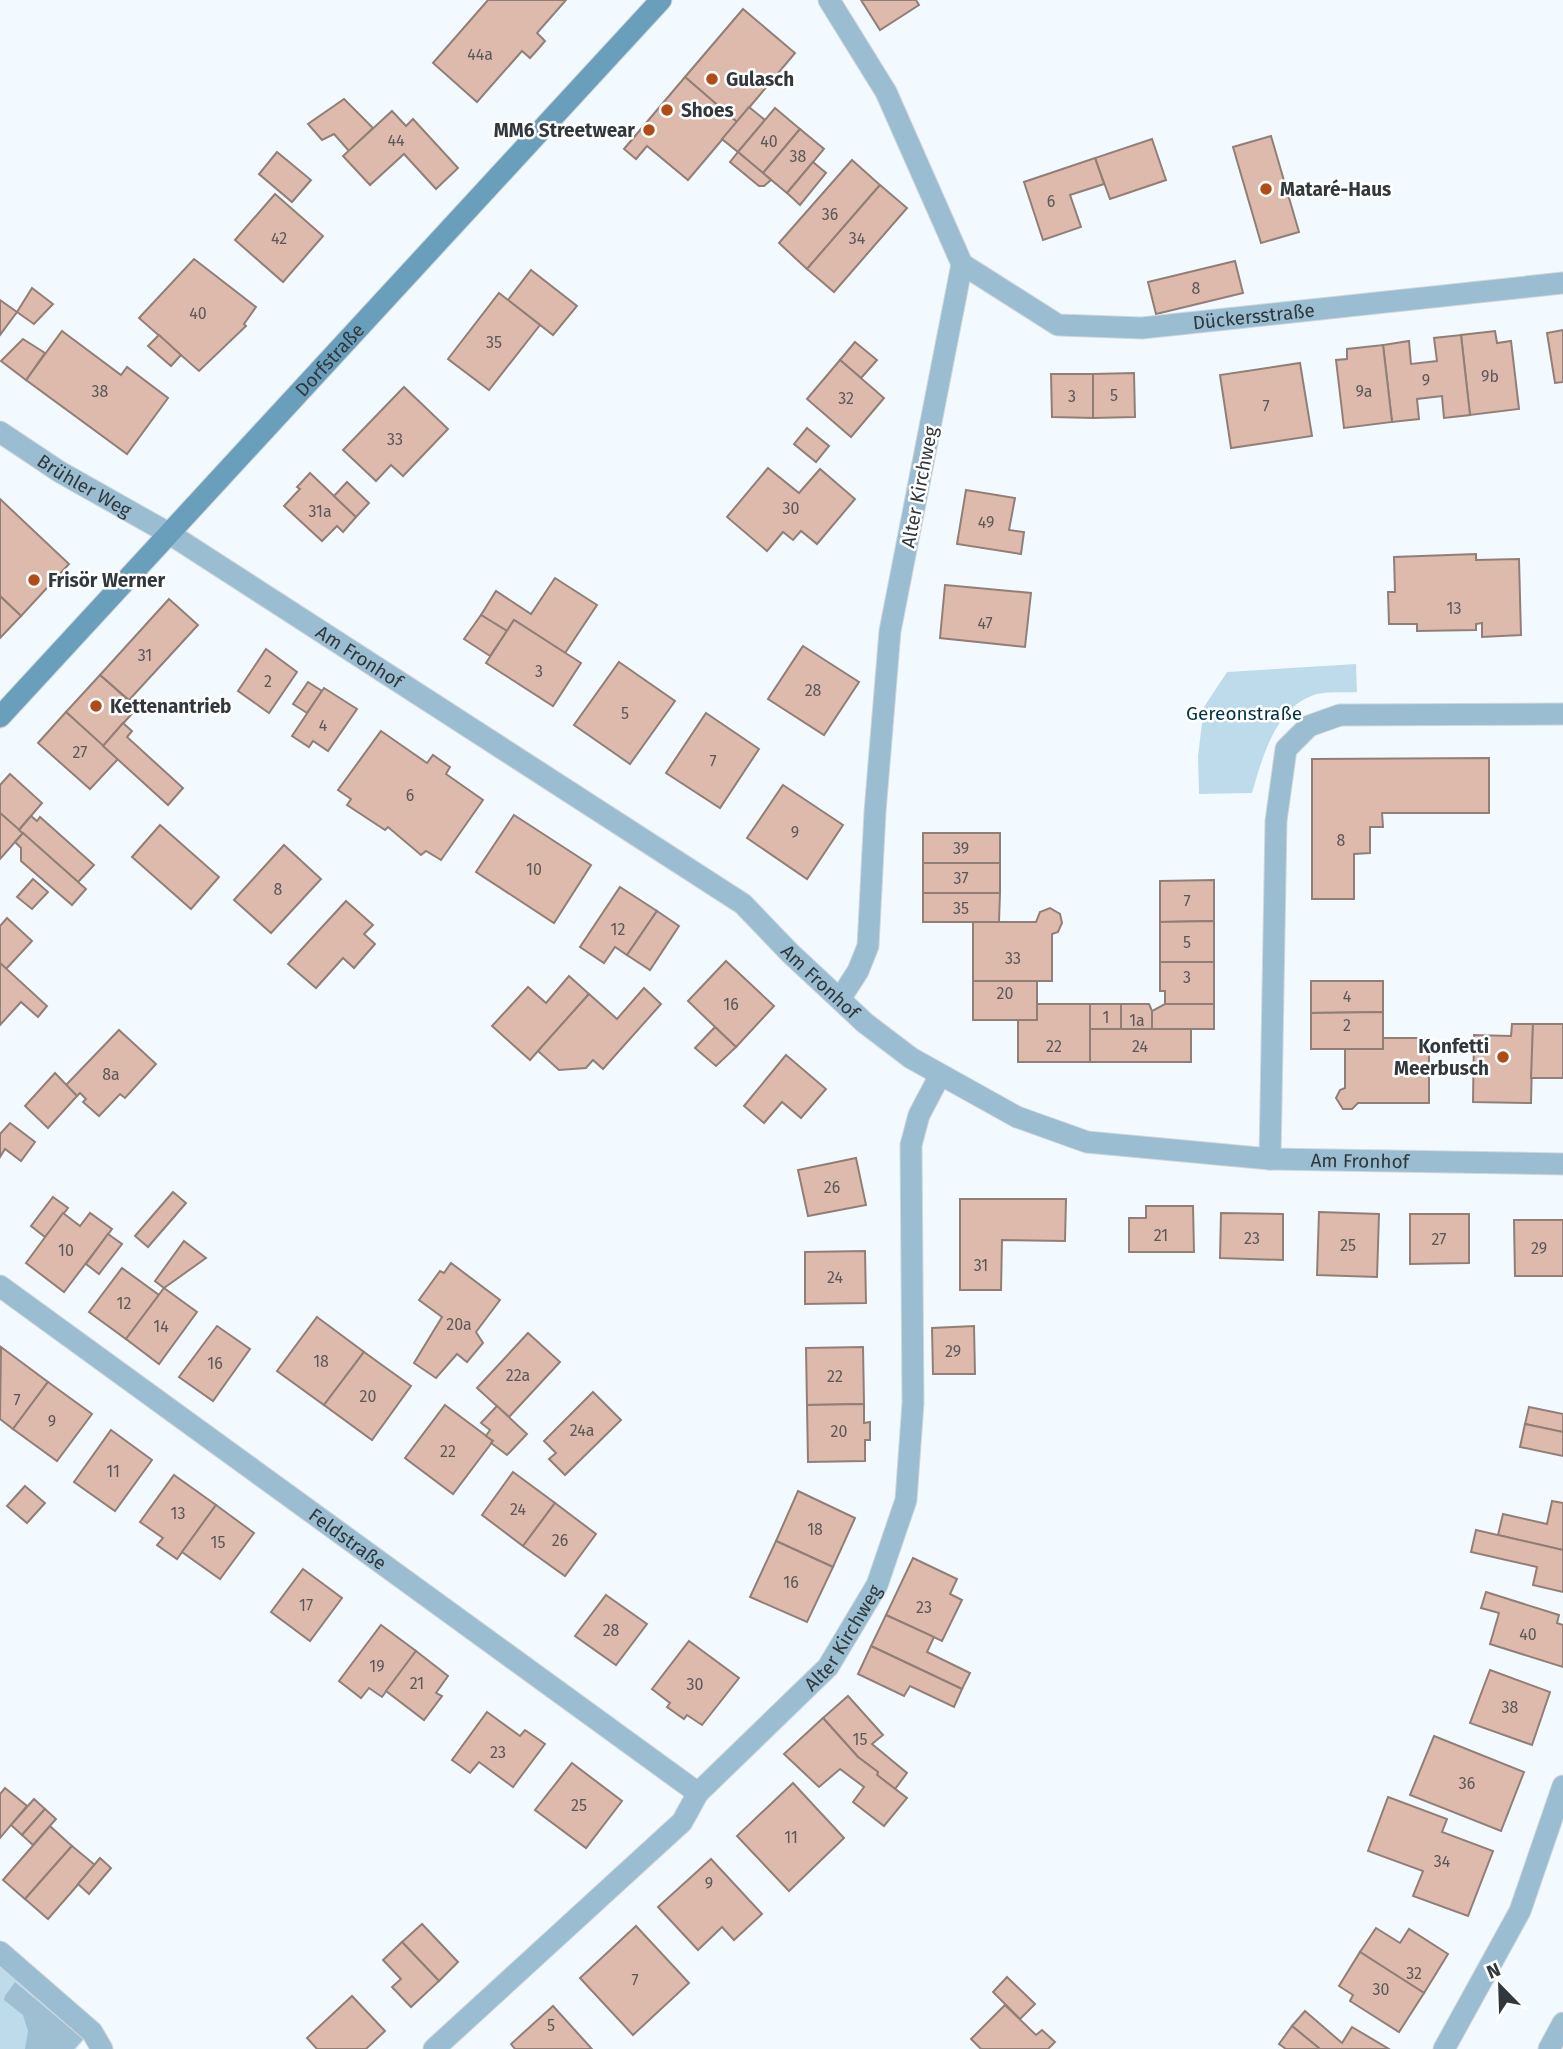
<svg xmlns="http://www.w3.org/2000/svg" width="1563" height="2049" font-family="'Fira Sans',sans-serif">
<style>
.green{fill:#bedbec}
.forest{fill:#9ebfd2}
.building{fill:#ddbaac;stroke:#917f77;stroke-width:2}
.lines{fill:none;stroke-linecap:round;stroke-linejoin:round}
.minor-casing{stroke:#d0d7dc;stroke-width:23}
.secondary-casing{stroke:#d0d7dc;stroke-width:23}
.minor{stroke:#9abdd1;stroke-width:21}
.secondary{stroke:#6a9fbc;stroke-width:21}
.poi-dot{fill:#b04c18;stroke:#fff;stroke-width:2.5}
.labels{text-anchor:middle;stroke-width:5;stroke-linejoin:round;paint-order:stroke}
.number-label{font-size:16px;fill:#5c5859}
.poi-label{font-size:19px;font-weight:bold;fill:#31383d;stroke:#fff;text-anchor:start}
.street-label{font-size:19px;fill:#31383d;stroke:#fff}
.park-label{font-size:19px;fill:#023145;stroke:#fff}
</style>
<rect width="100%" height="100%" fill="#f3faff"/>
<!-- green -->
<g class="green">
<path d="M1356,664L1357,692C1344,693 1326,691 1314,695C1275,708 1262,759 1252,793L1199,794L1198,756L1204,707L1227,672Z"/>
<polygon points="0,1966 85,2038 76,2049 0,2049"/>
</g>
<!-- forest -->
<polygon class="forest" points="15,1982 83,2039 74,2049 25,2049 28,2031 23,2015 4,2000 5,1996"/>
<!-- building -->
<g class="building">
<polygon points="488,0 566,0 537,33 545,41 539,48 530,58 522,51 477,102 433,63"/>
<polygon points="861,0 916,0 919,5 880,30"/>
<polygon points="743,9 795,53 737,122 685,77"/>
<polygon points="685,77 737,122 688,180 647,146 636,159 624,149"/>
<polygon points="344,99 373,128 349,151 334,134 322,140 308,124"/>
<polygon points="749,107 765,120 738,152 722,139"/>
<polygon points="775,108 800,129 763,173 738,152"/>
<polygon points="392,111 406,126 413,119 458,168 436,189 404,154 370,185 343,156"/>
<polygon points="800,129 824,149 787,193 763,173"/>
<polygon points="1271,136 1299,232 1261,243 1233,147"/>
<polygon points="1152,139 1166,180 1110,199 1095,158"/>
<polygon points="277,152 311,180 292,202 259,174"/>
<polygon points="738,152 763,173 771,180 764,186 759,186 730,162"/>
<polygon points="1095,158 1104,184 1070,195 1081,227 1043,240 1024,182"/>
<polygon points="852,160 880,185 807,269 779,243"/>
<polygon points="813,162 826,173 800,205 787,193"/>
<polygon points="880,185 907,208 834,292 807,269"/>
<polygon points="275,194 323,236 283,282 235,240"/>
<polygon points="194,259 256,307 244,324 246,326 199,371 139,318"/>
<polygon points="1235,261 1243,293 1156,314 1148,282"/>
<polygon points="531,270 577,306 553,335 508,300"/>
<polygon points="32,288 53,304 34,324 17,312"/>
<polygon points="499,293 540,325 489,390 448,359"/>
<polygon points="0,300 17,312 0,335"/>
<polygon points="1563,330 1563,382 1555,383 1547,333"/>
<polygon points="62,331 121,375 127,367 168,398 127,454 26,380"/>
<polygon points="1495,331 1497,343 1511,341 1519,409 1470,415 1461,335"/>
<polygon points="159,335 181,355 171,366 148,346"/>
<polygon points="1461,335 1470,415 1444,418 1442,396 1417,399 1419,419 1392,422 1383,345 1409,341 1411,364 1437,361 1434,338"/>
<polygon points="23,339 45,353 26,380 1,361"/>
<polygon points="855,342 877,360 861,378 840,360"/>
<polygon points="1383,345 1392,422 1344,428 1336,360 1347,359 1347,349"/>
<polygon points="840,360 884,398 851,437 807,399"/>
<polygon points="1300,363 1312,436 1231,448 1220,375"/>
<polygon points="1134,373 1135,417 1093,418 1093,374"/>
<polygon points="1051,374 1093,374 1093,418 1052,417"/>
<polygon points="404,387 448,429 403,476 391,465 376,481 343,450"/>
<polygon points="807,428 829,446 816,462 794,444"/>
<polygon points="768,468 799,493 820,469 855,499 817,544 801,531 793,540 783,532 767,551 727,517"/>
<polygon points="310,473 356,517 343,532 337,526 322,541 284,506 300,489 297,487"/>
<polygon points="347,482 369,503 356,517 334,496"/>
<polygon points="966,490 1015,498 1009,530 1024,532 1021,554 957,544"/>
<polygon points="0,499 69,564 21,616 0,596"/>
<polygon points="1476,554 1476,560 1519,559 1521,635 1482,637 1482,623 1476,624 1476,630 1417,631 1417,624 1389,624 1388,592 1395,592 1394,557"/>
<polygon points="555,578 597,605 565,653 514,620 507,631 481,615 496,591 531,614"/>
<polygon points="945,585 1031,593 1025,647 940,638"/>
<polygon points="0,596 21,616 0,638"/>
<polygon points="169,599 198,625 129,700 100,675"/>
<polygon points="481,615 507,631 490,656 464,639"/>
<polygon points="514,620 581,663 553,706 486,663"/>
<polygon points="803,646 859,682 824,735 768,699"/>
<polygon points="266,649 297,672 269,713 238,691"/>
<polygon points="619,662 675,701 630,764 574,725"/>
<polygon points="100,675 137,708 103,746 66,712"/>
<polygon points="308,682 322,691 307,713 293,704"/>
<polygon points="324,688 357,709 328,751 313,741 309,747 292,736"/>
<polygon points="66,712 118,759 90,789 38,743"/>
<polygon points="706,713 759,749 720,808 666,773"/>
<polygon points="123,723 132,731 127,737 183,788 168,805 103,746"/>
<polygon points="381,731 427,763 433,755 450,767 446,774 483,800 441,860 426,851 421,855 388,827 385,830 347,805 351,799 338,790"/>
<polygon points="1489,758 1489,813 1382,813 1383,827 1370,827 1370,853 1354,854 1354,899 1312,899 1312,759"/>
<polygon points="10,774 42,803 19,830 0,813 0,785"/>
<polygon points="783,785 843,825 807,879 747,838"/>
<polygon points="0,813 23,833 0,859"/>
<polygon points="514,815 591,865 554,923 476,872"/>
<polygon points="31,816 37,821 40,817 94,865 78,882 19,830"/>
<polygon points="160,825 219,877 191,909 132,857"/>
<polygon points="23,833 86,889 72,905 21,861 21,848 15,842"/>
<rect x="923" y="833" width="77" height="30"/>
<polygon points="284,845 321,879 271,933 234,900"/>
<rect x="923" y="863" width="77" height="30"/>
<polygon points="33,879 48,892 32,909 17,897"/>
<polygon points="1214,880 1214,921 1160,922 1160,881"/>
<polygon points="620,887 657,911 627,955 615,947 604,963 580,947"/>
<polygon points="923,893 1000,893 999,922 923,922"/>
<polygon points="346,901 373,925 364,934 375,944 354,968 343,958 316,988 288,964"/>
<polygon points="1050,908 1060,914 1062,923 1058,932 1052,934 1052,981 973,981 973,922 1036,922 1040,912"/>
<polygon points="657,911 679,926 650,970 627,955"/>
<polygon points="7,918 32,941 6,969 0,963 0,926"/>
<polygon points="1214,921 1214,962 1160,962 1160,922"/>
<polygon points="726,961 774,1006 736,1047 688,1001"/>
<polygon points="1160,962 1214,962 1214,1004 1165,1004 1165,991 1160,991"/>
<polygon points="0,963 47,1006 38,1017 21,1002 0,1025"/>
<polygon points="569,976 589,994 530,1060 492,1026 528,987 546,1003"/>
<rect x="973" y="981" width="64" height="39"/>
<polygon points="1311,981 1383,981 1383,1012 1311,1013"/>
<polygon points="644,988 661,1004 603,1069 593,1060 586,1068 559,1070 538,1051 589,994 617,1019"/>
<polygon points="1037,1004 1090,1004 1090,1062 1018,1062 1018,1020 1037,1020"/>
<polygon points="1090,1004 1121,1004 1121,1030 1090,1029"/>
<polygon points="1121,1004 1149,1004 1152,1011 1152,1029 1121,1030"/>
<polygon points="1165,1004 1214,1004 1214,1029 1152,1029 1152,1011"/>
<polygon points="1383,1012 1383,1049 1311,1049 1311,1013"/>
<polygon points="1512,1024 1533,1024 1531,1103 1473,1102 1474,1035 1511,1036"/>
<polygon points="1533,1024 1563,1024 1563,1078 1531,1078"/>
<polygon points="715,1027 736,1047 716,1066 695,1048"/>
<rect x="1090" y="1029" width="101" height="33"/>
<polygon points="119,1030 156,1064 125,1098 120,1094 99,1116 83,1102 86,1099 80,1093 77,1096 66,1085"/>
<polygon points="1383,1038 1429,1038 1429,1103 1358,1103 1352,1109 1343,1109 1336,1098 1340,1090 1345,1088 1345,1049 1383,1049"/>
<polygon points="786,1055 826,1089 801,1118 782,1102 764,1123 744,1106"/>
<polygon points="55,1073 77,1096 48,1128 25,1106"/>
<polygon points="10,1123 35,1142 21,1161 5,1149 0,1157 0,1134"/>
<polygon points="856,1158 866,1205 808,1216 798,1170"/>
<polygon points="173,1192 186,1203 148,1247 135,1236"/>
<polygon points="53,1197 68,1208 45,1237 31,1226"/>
<polygon points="960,1199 1066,1199 1065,1241 1002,1240 1001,1290 960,1290"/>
<polygon points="1146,1206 1193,1206 1194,1252 1129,1252 1129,1218 1146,1218"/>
<polygon points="1319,1212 1379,1214 1377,1277 1317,1275"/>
<polygon points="63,1213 80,1226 90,1213 112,1229 64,1292 26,1263"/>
<polygon points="1221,1213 1283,1214 1283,1260 1220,1258"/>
<polygon points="1410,1214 1469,1214 1469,1263 1410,1264"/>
<polygon points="1514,1220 1563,1220 1563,1276 1515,1276"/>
<polygon points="108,1234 122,1244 99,1274 86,1264"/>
<polygon points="184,1241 206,1258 164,1288 155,1281"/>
<polygon points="865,1251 866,1303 805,1304 805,1252"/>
<polygon points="451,1263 500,1300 476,1332 483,1343 467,1362 457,1354 436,1378 414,1363 442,1317 419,1300 440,1271 444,1273"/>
<polygon points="122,1268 159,1295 126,1339 89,1312"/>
<polygon points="164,1288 197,1312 159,1364 126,1339"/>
<polygon points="317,1317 364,1352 324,1405 277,1371"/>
<polygon points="217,1326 250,1349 213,1401 179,1377"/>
<polygon points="974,1326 975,1374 933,1374 932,1328"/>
<polygon points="528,1333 560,1362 509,1417 477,1388"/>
<polygon points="1,1347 48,1382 13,1429 0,1419"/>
<polygon points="863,1347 864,1404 807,1405 806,1348"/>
<polygon points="364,1352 411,1386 372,1440 324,1405"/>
<polygon points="48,1382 92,1414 57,1461 13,1429"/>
<polygon points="593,1392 621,1420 565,1475 549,1459 556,1453 544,1441"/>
<polygon points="864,1404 864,1423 870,1422 870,1440 865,1440 865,1461 808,1462 807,1405"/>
<polygon points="445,1405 493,1441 453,1494 405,1458"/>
<polygon points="497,1406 527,1434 507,1455 491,1443 493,1441 486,1436 490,1430 481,1423"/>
<polygon points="1529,1407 1563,1414 1563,1432 1525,1424"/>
<polygon points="1525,1424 1563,1432 1563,1456 1520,1447"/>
<polygon points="111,1430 152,1460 115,1511 74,1482"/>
<polygon points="513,1472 555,1503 523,1546 482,1515"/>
<polygon points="174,1475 216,1505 177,1559 157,1545 163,1538 140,1522"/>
<polygon points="25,1486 45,1503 27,1523 7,1506"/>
<polygon points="798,1491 855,1518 833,1567 776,1541"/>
<polygon points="1552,1501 1563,1503 1563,1550 1498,1535 1503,1514 1547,1524"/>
<polygon points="555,1503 596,1534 565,1576 523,1546"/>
<polygon points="216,1505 254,1533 220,1579 182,1552"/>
<polygon points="1476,1530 1563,1550 1563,1592 1533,1585 1537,1567 1471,1552"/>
<polygon points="776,1541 833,1567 807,1622 750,1597"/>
<polygon points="913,1558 957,1579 950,1594 962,1600 942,1641 886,1615"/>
<polygon points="303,1569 342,1598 310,1641 271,1612"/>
<polygon points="1486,1592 1559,1615 1557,1623 1563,1625 1563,1667 1490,1644 1499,1613 1481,1608"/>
<polygon points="606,1595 647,1624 616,1665 575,1636"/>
<polygon points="886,1615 934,1637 927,1652 970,1673 962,1689 871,1646"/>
<polygon points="381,1625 416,1651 382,1697 369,1688 361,1698 339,1681"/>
<polygon points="689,1641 739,1678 702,1725 687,1715 684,1719 667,1707 670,1703 652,1689"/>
<polygon points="871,1646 962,1689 954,1707 910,1686 904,1696 858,1674"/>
<polygon points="416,1651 448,1676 436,1693 442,1696 424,1720 386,1691"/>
<polygon points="1490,1670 1550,1692 1532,1745 1470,1723"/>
<polygon points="848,1696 883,1735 872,1744 907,1773 895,1789 877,1775 878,1772 858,1757 823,1718"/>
<polygon points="487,1712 520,1736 525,1730 545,1744 513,1787 479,1762 470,1773 452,1760"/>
<polygon points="823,1718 858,1757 878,1772 877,1775 907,1798 884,1826 853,1802 864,1787 840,1769 819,1787 784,1754"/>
<polygon points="1434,1736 1524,1772 1501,1831 1410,1795"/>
<polygon points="572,1763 622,1801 586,1848 535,1810"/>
<polygon points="793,1783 844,1838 789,1891 737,1836"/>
<polygon points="5,1788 27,1806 0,1838 0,1794"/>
<polygon points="1388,1797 1447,1819 1442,1832 1493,1851 1468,1916 1413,1896 1423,1871 1368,1851"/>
<polygon points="34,1799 45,1809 22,1835 11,1825"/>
<polygon points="45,1809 56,1819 33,1845 22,1835"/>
<polygon points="50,1826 72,1846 25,1899 3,1880"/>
<polygon points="72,1846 95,1865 48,1919 25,1899"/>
<polygon points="100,1858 111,1868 89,1894 78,1884"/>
<polygon points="711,1859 762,1914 734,1940 722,1927 698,1950 658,1907"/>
<polygon points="422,1924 458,1962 439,1981 402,1942"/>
<polygon points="636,1926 689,1983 633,2035 580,1978"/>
<polygon points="1376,1928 1400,1943 1409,1929 1448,1954 1424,1993 1360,1952"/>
<polygon points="402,1942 439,1981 411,2007 392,1987 401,1979 383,1960"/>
<polygon points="1360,1952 1424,1993 1399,2032 1350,2001 1353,1995 1339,1986"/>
<polygon points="1007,1977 1035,2004 1020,2019 993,1992"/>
<polygon points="352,1996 385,2031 366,2049 317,2049 307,2038"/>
<polygon points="1005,2005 1036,2035 1042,2030 1055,2042 1048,2049 981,2049 971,2039"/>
<polygon points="553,2006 592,2049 515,2049 511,2044"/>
<polygon points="1305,2011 1342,2043 1352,2027 1389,2049 1320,2049 1292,2026"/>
<polygon points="1292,2026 1320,2049 1286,2049 1279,2044"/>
</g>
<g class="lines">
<!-- minor casing -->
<g class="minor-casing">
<g id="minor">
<polyline points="829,0 886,92 962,264 890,631 875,812 868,946 858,971 840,999"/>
<path id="s1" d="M962,264L1058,325L1142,328L1563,283"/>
<path id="s2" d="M0,432L60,472L170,534L743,904L790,953L865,1023L911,1058L1017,1117L1087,1142L1270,1159L1563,1164"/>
<polyline points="1270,1159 1276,821 1286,749 1309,726 1340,715 1563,714"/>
<path id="s3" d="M0,1286L698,1793"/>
<polyline points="0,1952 92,2032 102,2049"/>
<path id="s4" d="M434,2049L682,1822L698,1793L828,1667L877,1585L906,1500L913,1403L911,1145L919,1115L940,1075"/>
<polyline points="1444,2049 1520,1911 1563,1786"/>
<polyline points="1549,2049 1563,2023"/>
</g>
</g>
<!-- secondary casing -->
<g class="secondary-casing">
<g id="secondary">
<path id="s5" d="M0,717L661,0"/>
</g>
</g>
<!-- minor -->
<use href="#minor" class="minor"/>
<!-- secondary -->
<use href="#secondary" class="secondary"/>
</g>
<!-- markers -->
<g class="poi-dot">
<circle cx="712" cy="79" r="7"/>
<circle cx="667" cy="110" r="7"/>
<circle cx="649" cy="130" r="7"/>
<circle cx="1266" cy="189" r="7"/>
<circle cx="34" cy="580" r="7"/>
<circle cx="96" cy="706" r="7"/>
<circle cx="1503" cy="1057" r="7"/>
</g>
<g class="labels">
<!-- number labels -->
<g class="number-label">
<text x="480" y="60">44a</text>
<text x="396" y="146">44</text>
<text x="769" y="147">40</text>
<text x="798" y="162">38</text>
<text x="1051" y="207">6</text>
<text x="830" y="220">36</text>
<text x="279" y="244">42</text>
<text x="857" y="244">34</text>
<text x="1196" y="294">8</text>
<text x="198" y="319">40</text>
<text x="494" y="348">35</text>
<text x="1490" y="382">9b</text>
<text x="1426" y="386">9</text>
<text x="100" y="397">38</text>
<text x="1364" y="397">9a</text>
<text x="1114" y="401">5</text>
<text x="1072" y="402">3</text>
<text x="846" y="404">32</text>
<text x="1266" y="412">7</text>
<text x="395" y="445">33</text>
<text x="791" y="514">30</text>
<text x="320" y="517">31a</text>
<text x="986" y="528">49</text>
<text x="1454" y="614">13</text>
<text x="985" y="629">47</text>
<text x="145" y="661">31</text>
<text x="539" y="677">3</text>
<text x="268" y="687">2</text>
<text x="813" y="696">28</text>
<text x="625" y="719">5</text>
<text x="323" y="731">4</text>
<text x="80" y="758">27</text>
<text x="713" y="767">7</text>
<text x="410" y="801">6</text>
<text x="795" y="838">9</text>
<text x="1341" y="846">8</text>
<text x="961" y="854">39</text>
<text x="534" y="875">10</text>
<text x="961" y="884">37</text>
<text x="278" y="895">8</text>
<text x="1187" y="907">7</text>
<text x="961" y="914">35</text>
<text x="618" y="935">12</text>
<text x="1187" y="948">5</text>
<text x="1013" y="964">33</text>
<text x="1187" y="983">3</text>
<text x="1005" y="999">20</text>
<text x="1347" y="1002">4</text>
<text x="731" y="1010">16</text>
<text x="1106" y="1023">1</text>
<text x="1137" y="1026">1a</text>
<text x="1347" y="1031">2</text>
<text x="1054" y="1052">22</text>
<text x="1140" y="1052">24</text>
<text x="111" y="1080">8a</text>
<text x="832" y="1193">26</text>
<text x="1161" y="1241">21</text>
<text x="1252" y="1244">23</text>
<text x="1439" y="1245">27</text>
<text x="1348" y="1251">25</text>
<text x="1539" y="1254">29</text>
<text x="66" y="1256">10</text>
<text x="981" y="1271">31</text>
<text x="835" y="1283">24</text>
<text x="124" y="1309">12</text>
<text x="459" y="1330">20a</text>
<text x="161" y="1332">14</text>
<text x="953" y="1357">29</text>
<text x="321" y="1367">18</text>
<text x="215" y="1369">16</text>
<text x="518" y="1381">22a</text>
<text x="835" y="1382">22</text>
<text x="368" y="1402">20</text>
<text x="17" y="1406">7</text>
<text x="52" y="1427">9</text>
<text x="582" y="1436">24a</text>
<text x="839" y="1437">20</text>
<text x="448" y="1457">22</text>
<text x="113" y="1477">11</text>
<text x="518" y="1515">24</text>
<text x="178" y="1519">13</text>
<text x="815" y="1535">18</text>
<text x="560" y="1546">26</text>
<text x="218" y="1548">15</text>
<text x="791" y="1588">16</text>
<text x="306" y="1611">17</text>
<text x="924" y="1613">23</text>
<text x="611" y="1636">28</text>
<text x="1528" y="1640">40</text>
<text x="377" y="1672">19</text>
<text x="417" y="1689">21</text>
<text x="695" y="1690">30</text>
<text x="1510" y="1713">38</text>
<text x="860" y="1745">15</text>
<text x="498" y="1758">23</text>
<text x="1467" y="1789">36</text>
<text x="579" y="1811">25</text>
<text x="791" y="1843">11</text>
<text x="1442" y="1867">34</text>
<text x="709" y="1889">9</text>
<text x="1414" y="1979">32</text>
<text x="635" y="1986">7</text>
<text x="1381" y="1995">30</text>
<text x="551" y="2031">5</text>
</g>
<!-- poi labels -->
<g class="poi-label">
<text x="726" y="86">Gulasch</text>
<text x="681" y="117">Shoes</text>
<text x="635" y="137" text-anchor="end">MM6 Streetwear</text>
<text x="1280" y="196">Mataré-Haus</text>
<text x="48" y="587">Frisör Werner</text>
<text x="110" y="713">Kettenantrieb</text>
<text x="1489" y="1053" text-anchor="end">Konfetti<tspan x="1489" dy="22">Meerbusch</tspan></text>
</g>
<!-- street labels -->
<g class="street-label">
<text dy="7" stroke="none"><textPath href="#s1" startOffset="310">Dückersstraße</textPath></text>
<text dy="7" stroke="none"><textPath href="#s5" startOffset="486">Dorfstraße</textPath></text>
<text dy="7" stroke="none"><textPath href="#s2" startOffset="100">Brühler Weg</textPath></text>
<text transform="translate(919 487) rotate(-79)" y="7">Alter Kirchweg</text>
<text dy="7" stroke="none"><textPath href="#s2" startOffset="424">Am Fronhof</textPath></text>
<text dy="7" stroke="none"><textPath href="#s2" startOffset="990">Am Fronhof</textPath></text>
<text dy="7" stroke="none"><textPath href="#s2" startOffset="1578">Am Fronhof</textPath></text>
<text dy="7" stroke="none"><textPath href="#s3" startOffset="430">Feldstraße</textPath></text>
<text dy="7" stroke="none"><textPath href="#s4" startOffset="583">Alter Kirchweg</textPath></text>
</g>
<!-- park labels -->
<g class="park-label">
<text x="1244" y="720">Gereonstraße</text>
</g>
</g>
<!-- north arrow -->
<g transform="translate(1500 1986) rotate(337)" stroke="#ffffff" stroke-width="5" paint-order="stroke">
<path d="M0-5L12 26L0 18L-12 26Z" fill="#31383d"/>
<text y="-10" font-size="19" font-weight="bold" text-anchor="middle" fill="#31383d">N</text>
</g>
</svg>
